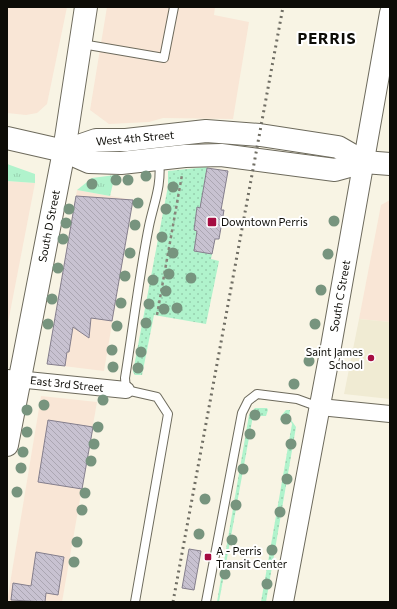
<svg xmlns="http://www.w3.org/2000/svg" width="397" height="609" font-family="Commissioner,sans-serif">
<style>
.commercial{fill:#f9e6d6}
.built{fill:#f0ebd3}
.grass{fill:url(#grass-dots)}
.park{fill:url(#park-tufts)}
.building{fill:url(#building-back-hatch);stroke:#847e8c}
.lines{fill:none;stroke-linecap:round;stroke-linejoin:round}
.service-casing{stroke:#6d6a5c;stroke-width:10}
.minor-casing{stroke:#6d6a5c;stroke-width:18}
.tertiary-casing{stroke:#6d6a5c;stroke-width:22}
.secondary-casing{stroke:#6d6a5c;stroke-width:24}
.primary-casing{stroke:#6d6a5c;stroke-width:24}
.path{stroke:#87857a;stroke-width:2.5;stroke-dasharray:3 3;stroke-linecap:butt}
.service{stroke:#fff;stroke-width:8}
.minor{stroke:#fff;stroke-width:16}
.tertiary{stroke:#fff;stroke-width:20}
.secondary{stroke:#fff;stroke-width:22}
.primary{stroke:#fff;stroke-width:22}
.rail{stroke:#706e64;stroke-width:3;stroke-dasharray:2 4;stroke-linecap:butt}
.tree{fill:#77947e}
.poi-dot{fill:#a50d42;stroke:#fff;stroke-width:1.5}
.labels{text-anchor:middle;stroke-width:4;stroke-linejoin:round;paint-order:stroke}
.street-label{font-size:11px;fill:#0d0c07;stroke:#fff}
.poi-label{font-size:11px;fill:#0d0c07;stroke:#fff;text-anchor:start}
.district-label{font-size:15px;font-weight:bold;letter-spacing:1px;fill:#0d0c07;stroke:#fff}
</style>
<defs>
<pattern id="grass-dots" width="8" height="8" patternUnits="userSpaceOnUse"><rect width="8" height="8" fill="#b0f3cc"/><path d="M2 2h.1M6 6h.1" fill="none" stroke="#96cfae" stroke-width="1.8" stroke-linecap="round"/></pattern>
<pattern id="park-tufts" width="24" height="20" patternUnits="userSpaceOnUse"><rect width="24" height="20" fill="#b0f3cc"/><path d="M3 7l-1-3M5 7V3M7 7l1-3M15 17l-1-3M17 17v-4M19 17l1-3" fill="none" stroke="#96cfae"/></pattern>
<pattern id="building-back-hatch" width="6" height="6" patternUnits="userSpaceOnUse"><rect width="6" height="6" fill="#c8c2d1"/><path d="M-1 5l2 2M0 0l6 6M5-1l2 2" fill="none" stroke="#aba6b2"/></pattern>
</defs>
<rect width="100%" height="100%" fill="#f8f4e4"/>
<!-- commercial -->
<g class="commercial">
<polygon points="7,7 67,7 47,104 37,113 26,115 7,113"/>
<polygon points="107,7 215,7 214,15 249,22 233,119 163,118 149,122 109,124 90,110"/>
<polygon points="7,181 35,183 7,328"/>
<polygon points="77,190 133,200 104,371 47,364"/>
<polygon points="390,200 390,322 359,319 381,205"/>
<polygon points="41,396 97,402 62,602 7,602"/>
</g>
<!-- built -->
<polygon class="built" points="359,319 390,322 390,399 344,394"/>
<!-- grass -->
<g class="grass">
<polygon points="207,167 200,208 197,208 194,230 197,231 194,251 212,254 211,259 219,261 206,324 154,315 142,375 135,375 133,372 168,186 168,171"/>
<polygon points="255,408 267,408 268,410 266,416 253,416 219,602 217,602 249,415"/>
<polygon points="286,410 290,410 289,417 296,427 266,602 261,602 292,424 291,422 280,420 281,416"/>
</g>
<!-- park -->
<g class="park">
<polygon points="7,164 35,174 35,183 7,181"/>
<polygon points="115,175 110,196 77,190 92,178"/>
</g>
<!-- building -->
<g class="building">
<polygon points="207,168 228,171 221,210 224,210 219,239 215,239 212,254 194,251 197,231 194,230 197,207 200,208"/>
<polygon points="76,196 133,200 112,321 91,318 89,338 73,327 69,352 67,352 65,366 47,364"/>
<polygon points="48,420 93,427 82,489 38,482"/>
<polygon points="189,549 201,551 194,590 182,588"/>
<polygon points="36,552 64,557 58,595 46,593 45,602 11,600 13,583 31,586"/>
</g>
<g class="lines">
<!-- service casing -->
<g class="service-casing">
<g id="service">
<polyline points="82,44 164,58 174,7"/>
<path d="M135,602L168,414L157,397L126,390L125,378C133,328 139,276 149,226C154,202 162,186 159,160"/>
<polyline points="206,602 242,413 248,401 257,394 297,399 319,407"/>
</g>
</g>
<!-- minor casing -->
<g class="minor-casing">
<g id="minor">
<polyline points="7,378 126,390"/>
<polyline points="320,407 390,414"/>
</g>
</g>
<!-- tertiary casing -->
<g class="tertiary-casing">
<polyline id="tertiary" points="283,602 330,352 390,13"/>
</g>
<!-- secondary casing -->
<g class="secondary-casing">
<polyline id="secondary" points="7,445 64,151 86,7"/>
</g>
<!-- primary casing -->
<g class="primary-casing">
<g id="primary">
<polyline points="7,138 64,151 89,162 121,163 185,156 221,155 335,170 364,162 390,164"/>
<polyline points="64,151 96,140 126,140 206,131 260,135 338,147 364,162"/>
</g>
</g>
<!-- path -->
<polyline class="path" points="157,315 182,175"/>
<!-- service -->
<use href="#service" class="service"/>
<!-- minor -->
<use href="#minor" class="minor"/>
<!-- tertiary -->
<use href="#tertiary" class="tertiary"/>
<!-- secondary -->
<use href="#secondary" class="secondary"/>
<!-- primary -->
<use href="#primary" class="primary"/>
<!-- rail -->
<polyline class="rail" points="173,602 283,7"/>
</g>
<!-- trees -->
<g class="tree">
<circle cx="146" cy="176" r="5.5"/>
<circle cx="116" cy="180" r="5.5"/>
<circle cx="128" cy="180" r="5.5"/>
<circle cx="92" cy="184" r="5.5"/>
<circle cx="173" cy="187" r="5.5"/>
<circle cx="138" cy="203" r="5.5"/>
<circle cx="69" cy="209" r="5.5"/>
<circle cx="166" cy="209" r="5.5"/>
<circle cx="334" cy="221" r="5.5"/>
<circle cx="66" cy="223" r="5.5"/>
<circle cx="135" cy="225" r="5.5"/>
<circle cx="162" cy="237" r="5.5"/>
<circle cx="63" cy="239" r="5.5"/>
<circle cx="130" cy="253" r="5.5"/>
<circle cx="173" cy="253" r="5.5"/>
<circle cx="328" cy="254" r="5.5"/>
<circle cx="58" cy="268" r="5.5"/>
<circle cx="169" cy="274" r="5.5"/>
<circle cx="125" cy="276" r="5.5"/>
<circle cx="191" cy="278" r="5.5"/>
<circle cx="153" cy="280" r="5.5"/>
<circle cx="321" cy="290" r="5.5"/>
<circle cx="166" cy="291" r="5.5"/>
<circle cx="52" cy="299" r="5.5"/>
<circle cx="121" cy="303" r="5.5"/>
<circle cx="149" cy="304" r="5.5"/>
<circle cx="177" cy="308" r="5.5"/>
<circle cx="164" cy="309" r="5.5"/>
<circle cx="146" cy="323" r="5.5"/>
<circle cx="48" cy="324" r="5.5"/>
<circle cx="315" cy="324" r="5.5"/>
<circle cx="117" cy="326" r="5.5"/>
<circle cx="112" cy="350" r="5.5"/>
<circle cx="141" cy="352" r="5.5"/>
<circle cx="309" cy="361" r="5.5"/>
<circle cx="113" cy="367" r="5.5"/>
<circle cx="138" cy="368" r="5.5"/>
<circle cx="294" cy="384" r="5.5"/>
<circle cx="103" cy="400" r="5.5"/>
<circle cx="44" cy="405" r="5.5"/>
<circle cx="27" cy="410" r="5.5"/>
<circle cx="255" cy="415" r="5.5"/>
<circle cx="286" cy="419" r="5.5"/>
<circle cx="98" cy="427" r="5.5"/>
<circle cx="27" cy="432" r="5.5"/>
<circle cx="250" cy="434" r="5.5"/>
<circle cx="94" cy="444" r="5.5"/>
<circle cx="291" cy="444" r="5.5"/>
<circle cx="23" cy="452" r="5.5"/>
<circle cx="91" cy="461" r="5.5"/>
<circle cx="21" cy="468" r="5.5"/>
<circle cx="243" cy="469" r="5.5"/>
<circle cx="287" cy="479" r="5.5"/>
<circle cx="17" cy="492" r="5.5"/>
<circle cx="85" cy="493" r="5.5"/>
<circle cx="205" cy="499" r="5.5"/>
<circle cx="236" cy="505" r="5.5"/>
<circle cx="82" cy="510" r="5.5"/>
<circle cx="280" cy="512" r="5.5"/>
<circle cx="199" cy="534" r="5.5"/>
<circle cx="232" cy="540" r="5.5"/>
<circle cx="77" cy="542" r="5.5"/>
<circle cx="272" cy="550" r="5.5"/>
<circle cx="74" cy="562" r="5.5"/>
<circle cx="225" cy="574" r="5.5"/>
<circle cx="267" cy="584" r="5.5"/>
</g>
<!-- markers -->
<g class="poi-dot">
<rect x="207" y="217" width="10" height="10" rx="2"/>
<circle cx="371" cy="358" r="4"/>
<rect x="204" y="553" width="8" height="8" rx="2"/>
</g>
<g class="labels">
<!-- street labels -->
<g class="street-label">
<text transform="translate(135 138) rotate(-5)" y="4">West 4th Street</text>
<text transform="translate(49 226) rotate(-79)" y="4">South D Street</text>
<text transform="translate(340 296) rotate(-80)" y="4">South C Street</text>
<text transform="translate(67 384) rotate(6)" y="4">East 3rd Street</text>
</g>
<!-- poi labels -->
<g class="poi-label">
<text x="221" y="226">Downtown Perris</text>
<text x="363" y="356" text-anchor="end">Saint James<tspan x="363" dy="13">School</tspan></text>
<text x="216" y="555">A - Perris<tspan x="216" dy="13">Transit Center</tspan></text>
</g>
<!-- district labels -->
<g class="district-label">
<text x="327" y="44">PERRIS</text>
</g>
</g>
<!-- border -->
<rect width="397" height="609" fill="none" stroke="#0d0c07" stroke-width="16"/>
</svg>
